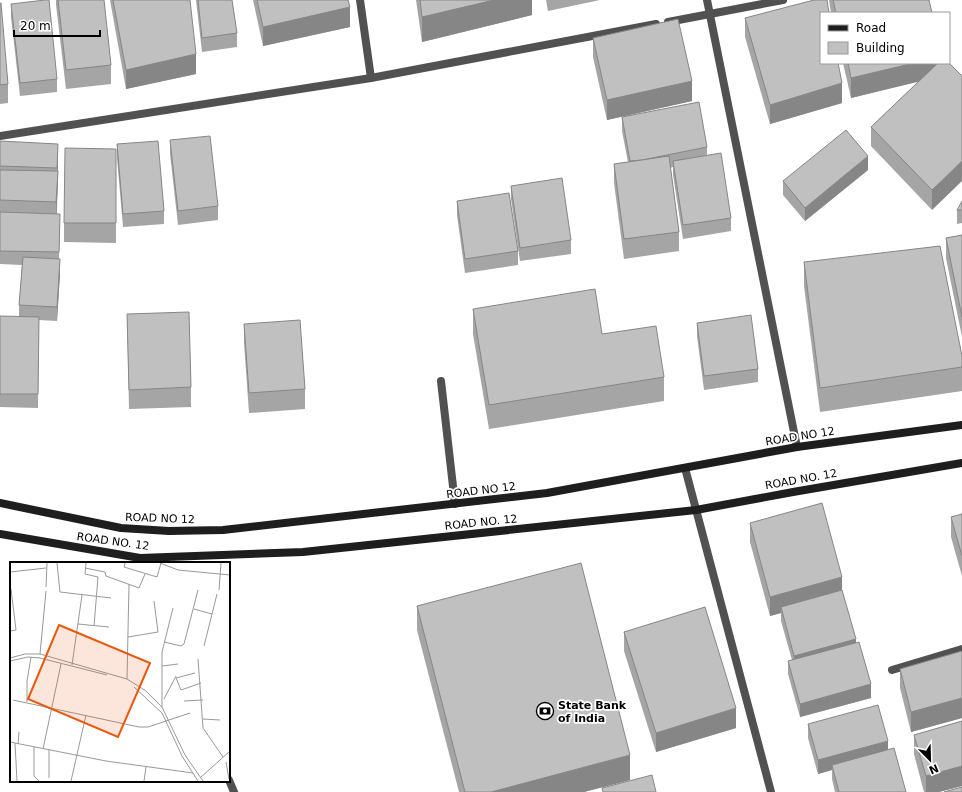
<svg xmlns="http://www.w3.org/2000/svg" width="962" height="792" font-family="'DejaVu Sans',sans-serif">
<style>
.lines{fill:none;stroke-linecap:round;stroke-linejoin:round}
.lane{stroke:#515151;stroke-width:8}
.street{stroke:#515151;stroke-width:8}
.secondary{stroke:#1e1e1e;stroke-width:8}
.wall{fill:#a5a5a5}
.shaded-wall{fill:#868686}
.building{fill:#c0c0c0;stroke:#868686}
.labels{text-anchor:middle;stroke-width:3.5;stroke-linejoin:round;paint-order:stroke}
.street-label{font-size:11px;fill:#000;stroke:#fff}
.poi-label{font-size:11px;font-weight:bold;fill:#000;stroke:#fff;text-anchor:start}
.inset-road{fill:none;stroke:#999;stroke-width:1}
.view{fill:#e8590c;fill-opacity:0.15;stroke:#e8590c;stroke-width:2}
.inset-edge{fill:none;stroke:#000;stroke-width:2}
</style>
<rect width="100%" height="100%" fill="#fff"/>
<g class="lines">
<!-- lane -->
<g class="lane">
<polyline points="441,381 455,504"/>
<polyline points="892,670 962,649"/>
</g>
<!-- street -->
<g class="street">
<polyline points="360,0 371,78"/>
<polyline points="707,0 797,447"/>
<polyline points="668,22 783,0"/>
<polyline points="0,136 371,78 656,24"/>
<polyline points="685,468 771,792"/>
<polyline points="229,780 234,792"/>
</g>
<!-- secondary -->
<g class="secondary">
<polyline points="0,503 121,528 169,531 223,530 547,493 797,447 962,425"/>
<polyline points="0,534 140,558 303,552 696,510 793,492 962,463"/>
</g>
</g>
<!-- wall -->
<g class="wall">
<polygon points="56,0 104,0 111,65 111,84 66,89 56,5"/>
<polygon points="110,0 190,0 196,74 126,89"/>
<polygon points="196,0 232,0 237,33 237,47 202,52"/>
<polygon points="253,0 348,0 350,27 263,46"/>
<polygon points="416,0 532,0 532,15 422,42"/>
<polygon points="546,0 600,0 548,11"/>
<polygon points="829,0 929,0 932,13 831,13"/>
<polygon points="0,3 8,84 8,103 0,104"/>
<polygon points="11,4 57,79 57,92 20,96 11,17"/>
<polygon points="745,18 842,103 770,124 745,37"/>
<polygon points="593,38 692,101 607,120 593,57"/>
<polygon points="843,63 949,63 932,210 871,146 871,127 919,81 851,98"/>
<polygon points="622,117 707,147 707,155 731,218 731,231 683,239 673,175 673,167 670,168 679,232 679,251 624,259 614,183 614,164 628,162 622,131"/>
<polygon points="170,140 218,206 218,220 178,225 170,154"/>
<polygon points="0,141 58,157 57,214 60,228 59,259 60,273 57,321 39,320 38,408 0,407 0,316 19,317 19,305 22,265 0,264"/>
<polygon points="117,144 164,211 164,224 123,227 117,158"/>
<polygon points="116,149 116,243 64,242 64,223"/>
<polygon points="868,170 805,221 783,195 783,181"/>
<polygon points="511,186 571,240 571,254 520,261 511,199"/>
<polygon points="457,201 518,251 518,265 465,273 457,215"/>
<polygon points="957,210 962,210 962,223 957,224"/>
<polygon points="962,235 962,337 946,258 946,238"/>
<polygon points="804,262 962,356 962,391 820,412 804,286"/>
<polygon points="473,309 602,334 664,377 664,401 489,429 473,334"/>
<polygon points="127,314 191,387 191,407 129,409"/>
<polygon points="697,323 758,369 758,382 704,390 697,336"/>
<polygon points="244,324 305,389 305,409 249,413 244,343"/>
<polygon points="962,514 962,576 951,537 951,517"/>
<polygon points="750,523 842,590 871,698 800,717 788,674 788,661 792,660 781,621 781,613 770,616 750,542"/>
<polygon points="417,606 630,780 584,792 459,792 417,630"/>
<polygon points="624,632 736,728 656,752 624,651"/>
<polygon points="962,651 962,718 911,732 900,688 900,669"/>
<polygon points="962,721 962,786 939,792 924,792 914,754 914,735"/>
<polygon points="808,724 888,750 906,792 835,792 832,779 832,770 818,774 808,738"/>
</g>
<!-- shaded-wall -->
<g class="shaded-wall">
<polygon points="494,0 532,0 532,15 422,42 422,17"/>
<polygon points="350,7 350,27 263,46 263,27"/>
<polygon points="196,54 196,74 126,89 126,70"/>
<polygon points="914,63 942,63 942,76 851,98 851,78"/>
<polygon points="692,81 692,101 607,120 607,100"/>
<polygon points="842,83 842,103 770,124 770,105"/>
<polygon points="58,144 58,185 56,216 56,202"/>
<polygon points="868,156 868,170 805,221 805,208"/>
<polygon points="962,161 962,181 932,210 932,190"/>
<polygon points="60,259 60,273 57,321 57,307"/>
<polygon points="842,577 842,597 781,607 781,613 770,616 770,597"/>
<polygon points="856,639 856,652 794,669 794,656"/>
<polygon points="871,684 871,698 800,717 800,704"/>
<polygon points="962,698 962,718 911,732 911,712"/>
<polygon points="736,708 736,728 656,752 656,733"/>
<polygon points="888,741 888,755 832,765 832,770 818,774 818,760"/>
<polygon points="630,755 630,780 584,792 491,792"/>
<polygon points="962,766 962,786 939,792 926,792 926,776"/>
</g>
<!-- building -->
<g class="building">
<polygon points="45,0 49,0 57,79 20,83 11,4"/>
<polygon points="58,0 104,0 111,65 66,70"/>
<polygon points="113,0 190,0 196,54 126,70"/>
<polygon points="198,0 232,0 237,33 202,38"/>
<polygon points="257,0 348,0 350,7 263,27"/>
<polygon points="420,0 494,0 422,17"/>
<polygon points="814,0 827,0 829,13 821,13 821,63 838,63 842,83 770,105 745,18"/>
<polygon points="833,0 929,0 932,13 836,13"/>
<polygon points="0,3 1,3 8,84 0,85"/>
<polygon points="678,19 692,81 607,100 593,38"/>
<polygon points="848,63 914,63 851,78"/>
<polygon points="938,63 949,63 962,76 962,161 932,190 871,127"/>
<polygon points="699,102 707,147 642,160 630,161 622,117"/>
<polygon points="846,130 868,156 805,208 783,181"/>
<polygon points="210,136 218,206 178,211 170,140"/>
<polygon points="0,141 58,144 57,168 0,166"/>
<polygon points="158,141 164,211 123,214 117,144"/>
<polygon points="65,148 116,149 116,223 64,223"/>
<polygon points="721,153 731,218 683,225 673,161"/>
<polygon points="669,156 679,232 624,239 614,164"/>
<polygon points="0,170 58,171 56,202 0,200"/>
<polygon points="562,178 571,240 520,248 511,186"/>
<polygon points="509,193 518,251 465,259 457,201"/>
<polygon points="962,201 962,210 957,210"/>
<polygon points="0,212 60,214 59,252 0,251"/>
<polygon points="962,235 962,317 946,238"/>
<polygon points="940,246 962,356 962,367 820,388 804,262"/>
<polygon points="23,257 60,259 57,307 19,305"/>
<polygon points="595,289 602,334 656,326 664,377 489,405 473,309"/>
<polygon points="189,312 191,387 129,390 127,314"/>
<polygon points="751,315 758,369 704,376 697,323"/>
<polygon points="0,316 39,317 38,394 0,394"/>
<polygon points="300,320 305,389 249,393 244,324"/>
<polygon points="822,503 842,577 770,597 750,523"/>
<polygon points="962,514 962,556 951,517"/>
<polygon points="581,563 630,755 491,792 465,792 417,606"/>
<polygon points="842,590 856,639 794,656 781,607"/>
<polygon points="705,607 736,708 656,733 624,632"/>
<polygon points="859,642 871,684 800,704 788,661"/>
<polygon points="962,651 962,698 911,712 900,669"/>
<polygon points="878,705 888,741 818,760 808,724"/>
<polygon points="962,721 962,766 926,776 914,735"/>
<polygon points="894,748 906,792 839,792 832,765"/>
<polygon points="652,775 656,792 603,792 602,788"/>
<polygon points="962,787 962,792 944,792"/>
</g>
<!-- icons -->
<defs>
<g id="bank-ring" transform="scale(0.9)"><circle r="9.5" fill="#fff" stroke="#000" stroke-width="1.5"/><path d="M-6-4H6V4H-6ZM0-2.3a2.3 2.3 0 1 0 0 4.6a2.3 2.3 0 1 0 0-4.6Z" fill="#000"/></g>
</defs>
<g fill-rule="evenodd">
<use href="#bank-ring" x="545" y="711"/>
</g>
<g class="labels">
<!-- street labels -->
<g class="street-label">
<text transform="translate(800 436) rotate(-9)" y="4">ROAD NO 12</text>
<text transform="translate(801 479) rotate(-10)" y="4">ROAD NO. 12</text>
<text transform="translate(481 490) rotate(-7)" y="4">ROAD NO 12</text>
<text transform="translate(160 518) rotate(2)" y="4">ROAD NO 12</text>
<text transform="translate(481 522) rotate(-6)" y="4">ROAD NO. 12</text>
<text transform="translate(113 541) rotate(8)" y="4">ROAD NO. 12</text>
</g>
<!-- poi labels -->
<g class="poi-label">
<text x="558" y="709">State Bank<tspan x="558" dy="13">of India</tspan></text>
</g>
</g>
<!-- overview -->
<g transform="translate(10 562)">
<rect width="220" height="220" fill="#fff"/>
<path class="inset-road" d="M47,1L50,30L101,36M76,1L75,12L88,15L84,64M115,1L114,5L147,15L151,1M150,1L168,8L220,13M75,6L95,10L96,14L129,26L135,12M0,10L36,6M36,25L37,1M209,28L211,1M184,47L202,52M68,62L99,65M0,69L6,68L1,27M118,75L148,70L144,39M154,80L171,84L174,82L188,28M194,84L207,32M30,92L36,29M0,96L15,92H30L117,117L136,129L152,145L175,193L193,219M188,97L193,166L213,195M0,99L18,95L30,96L97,113M62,103L72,33M152,104L168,102M185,111L166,116L171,128L191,121M117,117L119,22M124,125L152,151L172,194L188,219M154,137L166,114M3,138L129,165H138L180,151M174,139L193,138M17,140V119L21,95M152,145V90L163,46M193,157L210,158M0,180L96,199L183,211M5,181L7,219M8,182L9,170M24,185V214L29,219M33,187L51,102M39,188V216M216,200L219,217M190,216L220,189M61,219L76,153M134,219L136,205"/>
<path class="view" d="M49,63L140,101L108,175L18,137Z"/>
<rect width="220" height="220" class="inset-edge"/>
</g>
<!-- legend -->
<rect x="820" y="12" width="130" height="52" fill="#ffffff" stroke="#999999"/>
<rect x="828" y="25" width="20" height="6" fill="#1e1e1e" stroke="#999999"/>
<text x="856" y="32" font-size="12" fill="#000000">Road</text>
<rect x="828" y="42" width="20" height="12" fill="#c0c0c0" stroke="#999999"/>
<text x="856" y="52" font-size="12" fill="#000000">Building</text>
<!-- north arrow -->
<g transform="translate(930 760) rotate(157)" stroke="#ffffff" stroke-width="3" paint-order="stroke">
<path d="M0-3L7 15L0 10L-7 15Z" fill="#000000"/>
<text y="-6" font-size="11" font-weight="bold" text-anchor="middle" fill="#000000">N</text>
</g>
<!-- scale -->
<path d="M14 30v6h86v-6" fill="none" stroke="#000000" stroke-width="2"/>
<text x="20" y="30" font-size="12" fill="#000000" stroke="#ffffff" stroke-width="3" paint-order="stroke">20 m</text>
</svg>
